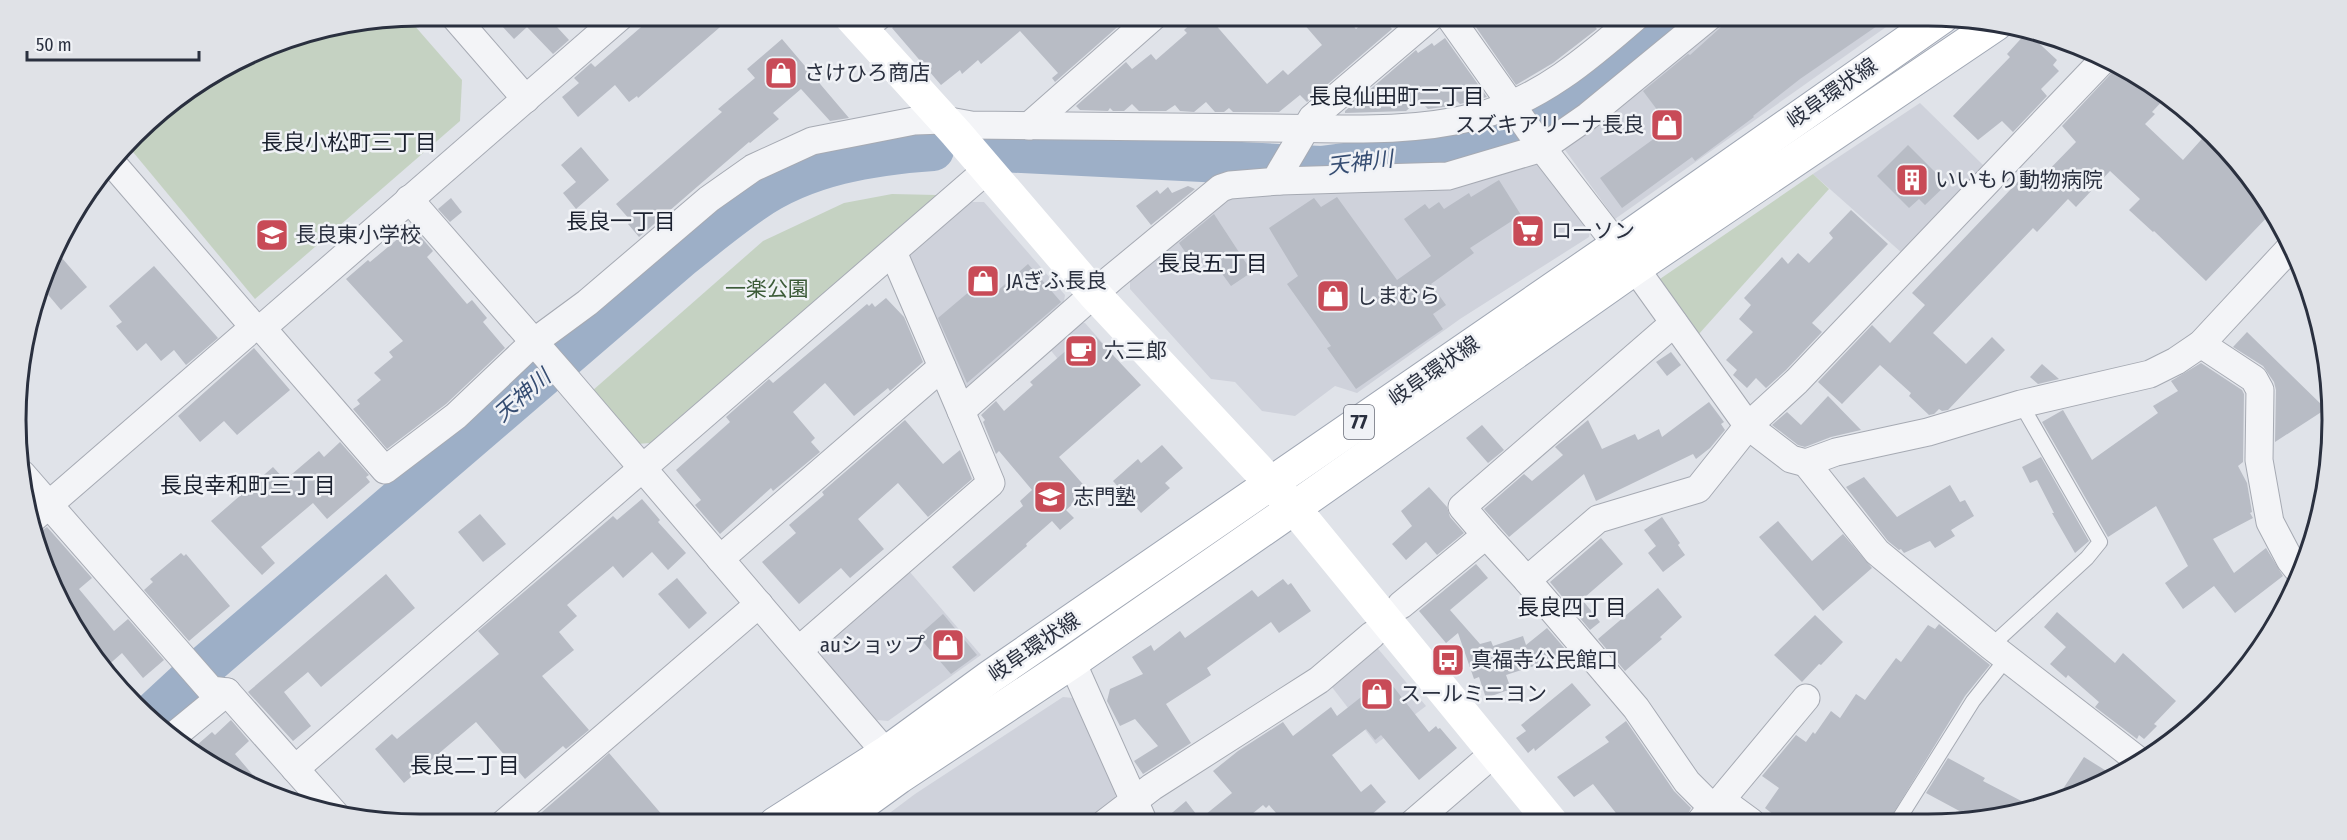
<svg xmlns="http://www.w3.org/2000/svg" width="2347" height="840" font-family="'Fira Sans Condensed','Noto Sans JP',sans-serif">
<style>
.built{fill:#cfd2db}
.green{fill:#c5d2c2}
.lines{fill:none;stroke-linecap:round;stroke-linejoin:round}
.river{stroke:#9dafc7;stroke-width:42}
.building{fill:#b8bcc5}
.lane-casing{stroke:#a6aab3;stroke-width:16}
.street-casing{stroke:#a6aab3;stroke-width:29}
.primary-casing{stroke:#a0a7b4;stroke-width:35}
.lane{stroke:#f3f4f7;stroke-width:14}
.street{stroke:#f3f4f7;stroke-width:27}
.secondary{stroke:#fff;stroke-width:33}
.primary{stroke:#fff;stroke-width:33}
.labels{text-anchor:middle;stroke-width:5;stroke-linejoin:round;paint-order:stroke}
.shield{fill:#f0f2f6;stroke:#656a76;stroke-width:1.5}
.shield-label{font-size:20px;font-weight:bold;fill:#2a303f}
.poi-label{font-size:21px;fill:#2a303f;stroke:#f0f2f6;text-anchor:start}
.street-label{font-size:21px;fill:#2a303f;stroke:#f0f2f6}
.park-label{font-size:21px;fill:#3c5b38;stroke:#f0f2f6}
.neighbourhood-label{font-size:22px;fill:#1c2230;stroke:#f0f2f6}
.water-label{font-size:22px;font-style:italic;fill:#364d72;stroke:#f0f2f6}
.rim{fill:none;stroke:#2a303f;stroke-width:3}
</style>
<rect width="100%" height="100%" fill="#e0e3e9"/>
<!-- built -->
<g class="built">
<polygon points="1721,15 1903,15 1615,219 1560,143"/>
<polygon points="1920,103 1985,167 1902,253 1813,174"/>
<polygon points="1537,163 1591,226 1589,237 1460,319 1357,393 1335,386 1295,416 1262,411 1235,382 1211,379 1130,289 1130,279 1229,199 1240,194 1470,182 1519,170"/>
<polygon points="969,202 984,202 1065,295 1063,308 971,387 960,386 909,255"/>
<polygon points="1077,321 1085,323 1114,356 1080,386 1048,347"/>
<polygon points="909,571 981,655 888,721 877,720 822,657 824,646"/>
<polygon points="1374,644 1426,706 1376,744 1328,682"/>
<polygon points="1063,697 1073,698 1116,794 1113,807 1089,823 875,824 915,794"/>
</g>
<!-- green -->
<g class="green">
<polygon points="407,17 462,80 460,121 255,299 128,146 153,115 217,69 289,37"/>
<polygon points="1813,174 1829,189 1698,335 1657,281"/>
<polygon points="892,194 937,195 650,443 637,444 592,391 763,241 844,203"/>
</g>
<g class="lines">
<!-- river -->
<g class="river">
<polyline points="1001,151 1321,167 1468,148 1572,100 1638,50 1678,15"/>
<path d="M150,716L190,679L681,257C705,238 729,218 754,201C805,165 873,154 933,150"/>
</g>
</g>
<!-- building -->
<g class="building">
<polygon points="492,15 546,15 569,40 553,54 527,27 514,39"/>
<polygon points="655,15 734,15 638,98 637,96 629,102 615,85 578,117 562,97 579,83 574,78 591,63 595,67"/>
<polygon points="907,15 1131,15 1055,82 1052,78 1058,73 1020,31 981,64 978,60 962,74 960,70 941,85 892,28"/>
<polygon points="1201,15 1207,15 1267,84 1283,70 1288,75 1322,45 1296,15 1344,15 1356,29 1371,15 1380,15 1392,29 1307,102 1300,95 1279,112 1233,112 1229,108 1224,112 1215,112 1206,102 1194,112 1180,111 1175,105 1166,111 1139,111 1132,104 1124,111 1113,111 1110,108 1108,111 1080,110 1076,106 1126,62 1132,69 1151,54 1156,60 1187,33 1184,30"/>
<polygon points="1479,15 1585,15 1597,29 1553,63 1516,85 1471,20"/>
<polygon points="1728,15 1893,15 1800,79 1753,116 1754,117 1695,161 1692,157 1622,208 1600,178 1670,127 1643,91 1688,54 1690,55 1721,27"/>
<polygon points="2027,32 2057,60 2053,65 2059,71 2041,89 2047,96 2013,132 2002,121 1978,140 1953,116 2010,57 2007,54"/>
<polygon points="1445,38 1487,97 1460,104 1457,101 1451,106 1428,109 1419,100 1406,111 1345,113 1345,111 1416,50 1418,53 1432,43 1434,46"/>
<polygon points="782,39 849,118 830,121 801,89 773,113 779,119 750,143 749,142 639,237 628,224 631,221 616,204 722,112 718,109 755,78 747,69"/>
<polygon points="2119,65 2157,88 2166,97 2152,112 2155,114 2145,124 2183,160 2209,131 2232,153 2273,211 2206,281 2154,231 2153,232 2129,210 2140,199 2110,171 2076,207 2068,199 2037,232 2033,228 1933,333 1966,364 1992,337 2005,350 1948,410 1942,411 1939,409 1934,414 1929,415 1909,396 1911,393 1880,365 1842,404 1818,382 1872,325 1890,343 1925,305 1912,293 2030,169 2040,179 2076,142 2062,126"/>
<polygon points="1908,145 1947,184 1925,205 1919,199 1909,208 1877,176"/>
<polygon points="581,147 609,180 576,209 563,193 576,182 561,165"/>
<polygon points="1499,180 1521,215 1470,248 1474,253 1431,284 1446,305 1433,314 1443,329 1356,389 1327,348 1331,346 1287,284 1298,276 1269,228 1314,198 1321,207 1337,197 1397,280 1431,256 1404,219 1425,204 1429,209 1439,202 1444,209 1469,193 1471,197"/>
<polygon points="1188,186 1195,189 1151,225 1136,206 1157,190 1160,194 1168,187 1172,193"/>
<polygon points="451,198 462,212 450,222 438,209"/>
<polygon points="1851,210 1888,244 1812,323 1822,332 1786,370 1766,388 1756,378 1747,388 1733,375 1737,370 1726,360 1753,332 1739,319 1751,305 1744,298 1782,257 1788,264 1798,253 1809,263 1833,238 1829,233"/>
<polygon points="1214,214 1252,272 1231,286 1206,252 1192,262 1179,243"/>
<polygon points="414,229 433,251 427,257 467,304 472,300 487,318 483,322 505,348 446,404 387,449 353,409 360,404 357,400 381,380 374,373 393,357 389,352 403,341 346,279 368,260 370,262 400,237 402,239"/>
<polygon points="55,250 87,287 61,310 39,284"/>
<polygon points="1028,264 1061,302 967,383 938,318 983,280 995,293"/>
<polygon points="154,266 218,338 186,365 174,350 161,361 146,343 137,351 116,326 122,322 109,306"/>
<polygon points="886,298 904,317 923,362 890,391 888,388 854,416 825,383 793,412 815,438 811,442 820,452 773,491 771,488 720,534 695,505 701,500 676,470 730,422 726,417 769,379 773,383 867,304 869,306 872,303 875,307"/>
<polygon points="2247,332 2326,409 2275,442 2276,390 2274,382 2263,366 2233,347"/>
<polygon points="1096,337 1141,385 1059,457 1088,490 1066,510 1074,518 1060,530 1052,521 1026,544 1027,546 974,592 952,567 1023,506 1020,501 1032,490 999,451 996,454 983,422 985,420 981,415 996,401 1004,411 1033,385 1030,382 1077,341 1083,348"/>
<polygon points="254,348 290,390 237,435 224,421 200,442 178,416"/>
<polygon points="1671,352 1681,365 1667,376 1656,362"/>
<polygon points="2201,363 2242,390 2244,394 2243,462 2238,466 2247,483 2252,512 2250,513 2253,518 2213,539 2234,573 2266,548 2283,576 2235,613 2214,586 2183,609 2165,583 2188,566 2156,506 2108,537 2042,422 2063,410 2092,460 2158,413 2153,406 2178,391 2171,381"/>
<polygon points="2042,364 2059,379 2038,384 2030,377"/>
<polygon points="1828,396 1861,430 1831,437 1805,447 1798,445 1772,425 1787,412 1801,425"/>
<polygon points="1709,402 1724,422 1721,424 1725,430 1710,448 1696,459 1693,454 1596,501 1584,474 1509,537 1484,509 1524,474 1532,481 1563,455 1555,447 1588,420 1602,449 1635,434 1638,440 1659,429 1662,437"/>
<polygon points="905,420 943,464 960,450 972,479 928,517 898,483 858,519 884,549 850,578 841,568 799,604 762,562 796,533 789,525 824,495 822,492"/>
<polygon points="1482,425 1504,450 1488,463 1466,438"/>
<polygon points="340,442 369,475 366,477 370,482 327,519 313,503 261,547 275,563 262,575 211,521 273,467 285,480 319,451 324,457"/>
<polygon points="1162,445 1183,468 1165,483 1170,488 1141,513 1113,481 1138,459 1141,463"/>
<polygon points="2041,457 2089,541 2075,553 2052,513 2054,513 2037,480 2030,483 2022,467"/>
<polygon points="1864,477 1897,517 1950,485 1960,502 1965,500 1974,516 1951,530 1955,536 1935,548 1930,541 1904,553 1901,549 1899,550 1888,541 1846,487"/>
<polygon points="1429,487 1447,507 1450,517 1464,533 1437,555 1426,542 1406,560 1392,544 1412,526 1401,511"/>
<polygon points="642,499 660,520 658,522 686,553 668,570 652,552 623,578 613,566 567,605 577,616 559,632 574,650 542,676 589,730 566,749 563,746 525,779 476,722 404,783 375,749 392,734 397,739 499,654 478,631 613,516 617,520"/>
<polygon points="480,514 506,544 483,562 458,532"/>
<polygon points="1662,517 1680,543 1678,545 1685,555 1663,572 1648,553 1656,546 1644,530"/>
<polygon points="1778,521 1812,561 1843,534 1872,568 1823,611 1759,537"/>
<polygon points="47,527 92,578 79,589 114,631 128,619 164,660 143,678 122,653 105,668 83,645 46,575 34,536"/>
<polygon points="1601,538 1623,564 1585,597 1587,600 1584,602 1600,622 1590,630 1550,582"/>
<polygon points="181,553 184,556 186,554 230,606 189,641 144,590 153,582 150,579"/>
<polygon points="1476,564 1488,578 1450,610 1480,644 1491,641 1493,646 1523,636 1526,645 1547,628 1566,650 1556,659 1506,675 1511,689 1486,698 1479,677 1474,679 1458,633 1446,643 1419,611"/>
<polygon points="386,574 415,608 321,687 308,672 284,692 311,726 293,741 248,692"/>
<polygon points="677,578 707,613 689,629 658,594"/>
<polygon points="1283,579 1288,585 1291,583 1311,611 1279,633 1271,622 1207,668 1211,675 1166,704 1191,743 1143,774 1134,761 1158,746 1135,719 1120,726 1107,701 1110,689 1143,674 1132,657 1151,645 1154,651 1180,631 1185,638 1252,590 1258,597"/>
<polygon points="1658,588 1682,617 1660,637 1662,639 1625,671 1598,639"/>
<polygon points="2057,612 2115,663 2123,653 2176,701 2154,724 2157,726 2144,739 2139,735 2137,739 2095,707 2099,702 2068,675 2066,678 2050,664 2066,647 2044,627"/>
<polygon points="943,614 977,655 951,674 918,636"/>
<polygon points="1815,615 1843,642 1821,665 1819,664 1802,682 1774,655"/>
<polygon points="1939,624 1990,665 1965,696 1888,822 1783,822 1765,808 1779,788 1762,776 1796,735 1806,742 1813,732 1815,734 1831,711 1840,718 1856,694 1865,700 1896,658 1901,662 1928,625 1935,629"/>
<polygon points="1572,683 1591,705 1535,751 1534,748 1528,753 1516,738 1526,731 1521,725"/>
<polygon points="1392,685 1429,732 1436,726 1438,729 1440,728 1457,748 1419,780 1381,735 1375,740 1366,729 1332,755 1361,792 1371,784 1386,802 1362,823 1285,823 1269,805 1266,808 1263,805 1241,823 1160,823 1186,801 1200,819 1232,793 1213,771 1238,751 1283,722 1293,736 1331,707 1337,716 1365,694 1370,701"/>
<polygon points="231,720 249,741 235,754 269,794 241,783 190,751 212,732 215,735"/>
<polygon points="1626,721 1674,791 1691,808 1684,822 1623,822 1593,784 1574,797 1557,777 1609,742 1605,737"/>
<polygon points="609,753 670,824 527,825 587,773"/>
<polygon points="2084,757 2116,777 2106,783 2057,798"/>
<polygon points="1948,758 1985,778 1983,781 2031,806 1978,821 1926,793"/>
</g>
<g class="lines">
<!-- lane casing -->
<g class="lane-casing">
<g id="lane">
<polyline points="1991,646 2087,558 2100,542 2021,404"/>
<polyline points="1897,822 1973,701 2007,658"/>
</g>
</g>
<!-- street casing -->
<g class="street-casing">
<g id="street">
<polyline points="453,15 526,99"/>
<polyline points="1448,15 1542,148 1617,245"/>
<polyline points="862,30 880,15"/>
<polyline points="1029,126 1155,15"/>
<path d="M113,164L254,327L262,328L385,470L456,416L534,342L587,303L709,199L753,168L812,141L914,121L944,120L971,125C1069,126 1168,127 1266,128C1335,128 1406,134 1474,117C1538,102 1590,57 1638,15"/>
<polyline points="1280,181 1279,174 1312,118 1433,15"/>
<polyline points="409,199 568,381 886,753"/>
<polyline points="893,252 961,411 1112,278 1221,188 1230,185 1280,181 1448,176 1542,148 1588,116 1711,15"/>
<polyline points="1635,268 1748,426 1791,459 1806,463 1836,452 1928,432 2021,404 2150,374 2176,361 2201,344 2291,247"/>
<polyline points="262,328 622,15"/>
<polyline points="2201,344 2254,379 2260,390 2259,460 2270,522 2290,560 2298,570"/>
<polyline points="1806,463 1877,552 1991,646 2139,761"/>
<polyline points="22,474 211,690 227,692 335,814"/>
<polyline points="30,521 254,327"/>
<polyline points="1486,535 1462,507 1674,323"/>
<polyline points="720,559 942,367"/>
<polyline points="1527,580 1598,519 1698,489 1748,426 1797,381 2106,57"/>
<polyline points="1401,605 1486,535 1527,580 1636,708 1687,782 1712,807 1700,822"/>
<polyline points="799,650 991,483 961,411"/>
<polyline points="1072,662 1144,823"/>
<polyline points="171,738 227,692"/>
<polyline points="295,769 988,169"/>
<polyline points="1721,800 1806,698"/>
<polyline points="1712,807 1721,800 1751,822"/>
<polyline points="1105,823 1152,787 1319,680 1372,635"/>
<polyline points="1413,823 1493,754"/>
<polyline points="502,825 759,604"/>
</g>
</g>
<!-- primary casing -->
<g class="primary-casing">
<g id="primary">
<polyline points="775,824 886,753 990,677 1617,245 1942,17"/>
<polyline points="834,824 899,777 1072,662 1294,508 1635,268 1996,24"/>
</g>
</g>
<!-- lane -->
<use href="#lane" class="lane"/>
<!-- street -->
<use href="#street" class="street"/>
<!-- secondary -->
<polyline class="secondary" points="849,15 956,133 1095,295 1294,508 1551,822"/>
<!-- primary -->
<use href="#primary" class="primary"/>
</g>
<!-- icons -->
<defs>
<g id="shop-square" transform="scale(1.725)"><rect x="-9" y="-9" width="18" height="18" rx="4" fill="#c84b57" stroke="#f0f2f6"/><path d="M-5-2.5h2.3a2.7 3.5 0 0 1 5.4 0H5L5.5 6h-11ZM-1.5-2.5h3a1.5 2.3 0 0 0-3 0Z" fill="#fff"/></g>
<g id="building-square" transform="scale(1.725)"><rect x="-9" y="-9" width="18" height="18" rx="4" fill="#c84b57" stroke="#f0f2f6"/><path d="M-4-6H4V6H1V3H-1V6H-4ZM-2.5-4.3h1.7v1.8h-1.7ZM.8-4.3h1.7v1.8H.8ZM-2.5-1h1.7V.8h-1.7ZM.8-1h1.7V.8H.8Z" fill="#fff"/></g>
<g id="supermarket-square" transform="scale(1.725)"><rect x="-9" y="-9" width="18" height="18" rx="4" fill="#c84b57" stroke="#f0f2f6"/><path d="M-6-5.5h2.5l.6 2H6L4.5 2H-2.5L-4.4-4H-6ZM-1.5 3.2a1.3 1.3 0 1 0 .1 0ZM3 3.2a1.3 1.3 0 1 0 .1 0Z" fill="#fff"/></g>
<g id="school-square" transform="scale(1.725)"><rect x="-9" y="-9" width="18" height="18" rx="4" fill="#c84b57" stroke="#f0f2f6"/><path d="M0-5L7-2L0 1L-7-2ZM-4 1L0 2.5L4 1V4Q0 6-4 4Z" fill="#fff"/></g>
<g id="cafe-square" transform="scale(1.725)"><rect x="-9" y="-9" width="18" height="18" rx="4" fill="#c84b57" stroke="#f0f2f6"/><path d="M-5.5-4.5H6V0H3Q3 3.5 0 3.5H-2.5Q-5.5 3.5-5.5 0ZM3-3.2v2h1.7v-2ZM-6 4.5H4V6H-6Z" fill="#fff"/></g>
<g id="bus-square" transform="scale(1.725)"><rect x="-9" y="-9" width="18" height="18" rx="4" fill="#c84b57" stroke="#f0f2f6"/><path d="M-5-6H5V4H4V6H2V4H-2V6H-4V4H-5ZM-3.5-4V0h7V-4ZM-3.5 1.2v1.5H-2V1.2ZM2 1.2v1.5H3.5V1.2Z" fill="#fff"/></g>
</defs>
<g fill-rule="evenodd">
<use href="#shop-square" x="781" y="73"/>
<use href="#shop-square" x="1667" y="125"/>
<use href="#building-square" x="1912" y="180"/>
<use href="#supermarket-square" x="1528" y="231"/>
<use href="#school-square" x="272" y="235"/>
<use href="#shop-square" x="983" y="281"/>
<use href="#shop-square" x="1333" y="296"/>
<use href="#cafe-square" x="1081" y="351"/>
<use href="#school-square" x="1050" y="497"/>
<use href="#shop-square" x="948" y="645"/>
<use href="#bus-square" x="1448" y="660"/>
<use href="#shop-square" x="1377" y="694"/>
</g>
<g class="labels">
<!-- shield labels -->
<rect class="shield" x="1344" y="405" width="30" height="34" rx="4.5"/>
<g class="shield-label">
<text x="1359" y="429">77</text>
</g>
<!-- poi labels -->
<g class="poi-label">
<text x="804" y="80">さけひろ商店</text>
<text x="1644" y="132" text-anchor="end">スズキアリーナ長良</text>
<text x="1935" y="187">いいもり動物病院</text>
<text x="1551" y="238">ローソン</text>
<text x="295" y="242">長良東小学校</text>
<text x="1006" y="288">JAぎふ長良</text>
<text x="1356" y="303">しまむら</text>
<text x="1104" y="358">六三郎</text>
<text x="1073" y="504">志門塾</text>
<text x="925" y="652" text-anchor="end">auショップ</text>
<text x="1471" y="667">真福寺公民館口</text>
<text x="1400" y="701">スールミニヨン</text>
</g>
<!-- street labels -->
<g class="street-label">
<text transform="translate(1832 93) rotate(-35)" y="7">岐阜環状線</text>
<text transform="translate(1434 371) rotate(-35)" y="7">岐阜環状線</text>
<text transform="translate(1034 647) rotate(-34)" y="7">岐阜環状線</text>
</g>
<!-- park labels -->
<g class="park-label">
<text x="767" y="296">一楽公園</text>
</g>
<!-- neighbourhood labels -->
<g class="neighbourhood-label">
<text x="1397" y="104">長良仙田町二丁目</text>
<text x="349" y="150">長良小松町三丁目</text>
<text x="621" y="229">長良一丁目</text>
<text x="1213" y="271">長良五丁目</text>
<text x="248" y="493">長良幸和町三丁目</text>
<text x="1572" y="615">長良四丁目</text>
<text x="465" y="773">長良二丁目</text>
</g>
<!-- water labels -->
<g class="water-label">
<text transform="translate(1360 162) rotate(-7)" y="8">天神川</text>
<text transform="translate(522 395) rotate(-41)" y="8">天神川</text>
</g>
</g>
<!-- crop -->
<path d="M0 0H2347V840H0ZM420 26H1928A394 394 0 0 1 2322 420V420A394 394 0 0 1 1928 814H420A394 394 0 0 1 26 420V420A394 394 0 0 1 420 26Z" fill="#e0e2e7" fill-rule="evenodd"/>
<path class="rim" d="M420 26H1928A394 394 0 0 1 2322 420V420A394 394 0 0 1 1928 814H420A394 394 0 0 1 26 420V420A394 394 0 0 1 420 26Z"/>
<!-- scale -->
<path d="M27 51v9h172v-9" fill="none" stroke="#2a303f" stroke-width="3"/>
<text x="36" y="51" font-size="18" fill="#2a303f" stroke="#f0f2f6" stroke-width="4.5" paint-order="stroke">50 m</text>
</svg>
